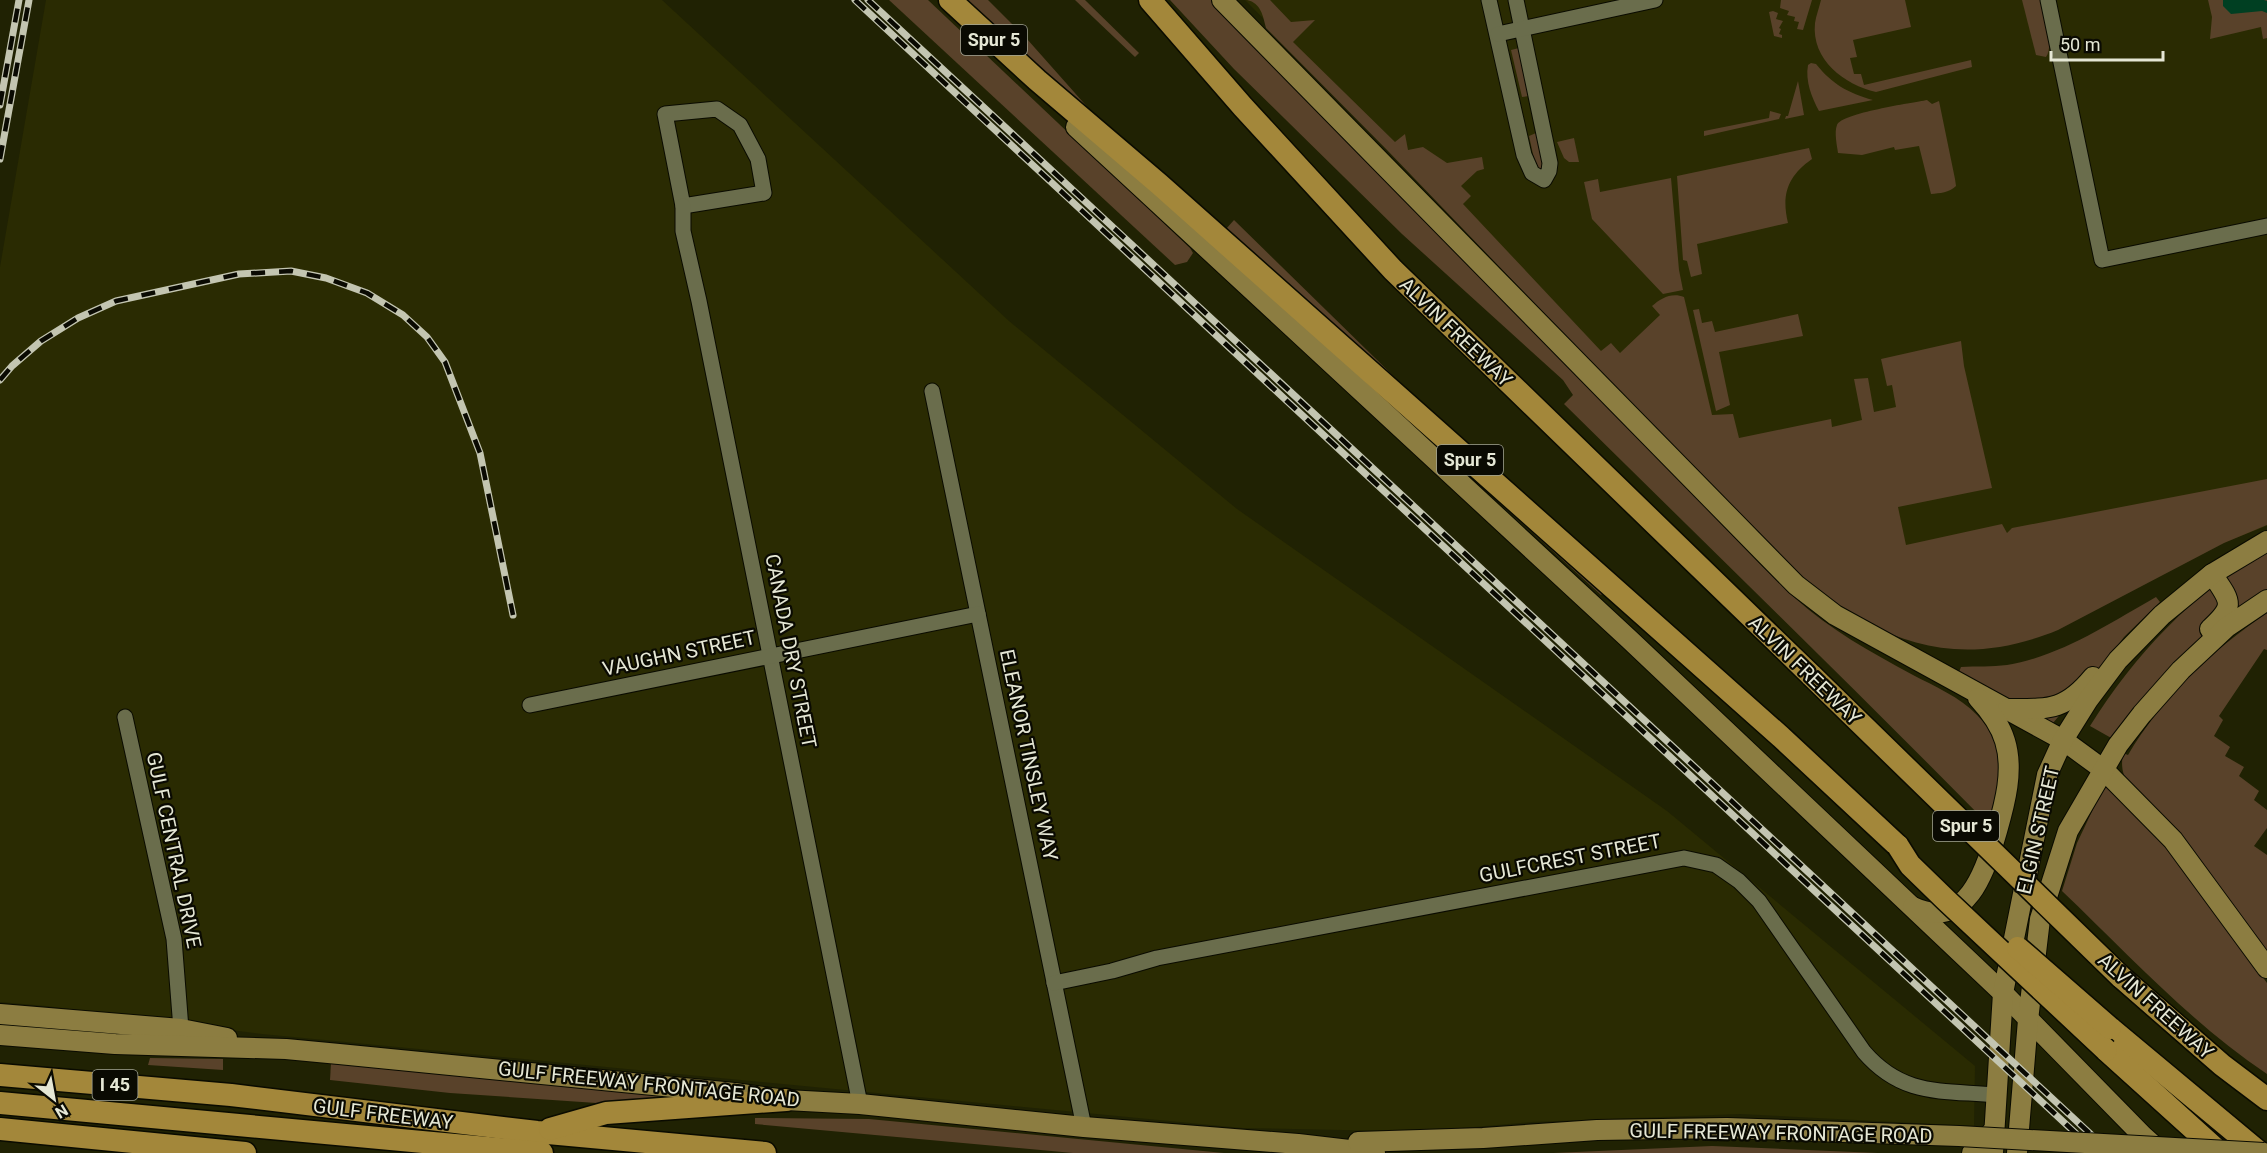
<svg xmlns="http://www.w3.org/2000/svg" width="2267" height="1153" font-family="Roboto,sans-serif">
<style>
.built{fill:#2a2b02}
.green{fill:#59422a}
.water{fill:#003f22}
.lines{fill:none;stroke-linecap:round;stroke-linejoin:round}
.minor-casing{stroke:#0a0b00;stroke-width:17}
.major-casing{stroke:#0a0b00;stroke-width:22}
.highway-casing{stroke:#0a0b00;stroke-width:25}
.minor{stroke:#6a6d4c;stroke-width:15}
.major{stroke:#8c7d41;stroke-width:20}
.highway{stroke:#a3873a;stroke-width:22}
.rail-casing{stroke:#c3c5b1;stroke-width:7}
.rail{stroke:#0a0a02;stroke-width:4.5;stroke-dasharray:14;stroke-linecap:butt}
.major-bridge-casing{stroke:#0a0b00;stroke-width:22;stroke-linecap:butt}
.highway-bridge-casing{stroke:#0a0b00;stroke-width:25;stroke-linecap:butt}
.major-bridge{stroke:#8c7d41;stroke-width:20}
.highway-bridge{stroke:#a3873a;stroke-width:22}
.labels{text-anchor:middle;stroke-width:4.5;stroke-linejoin:round;paint-order:stroke}
.shield{fill:#0a0a02;stroke:#a3a596;stroke-width:1.5}
.shield-label{font-size:18px;font-weight:bold;fill:#e5e7d5}
.street-label{font-size:20px;fill:#e5e7d5;stroke:#0a0a02}
</style>
<rect width="100%" height="100%" fill="#202203"/>
<!-- built -->
<g class="built">
<polygon points="46,0 662,0 1009,321 1237,509 1667,811 1975,1066 1974,1126 1740,1114 1532,1122 1451,1129 1390,1131 1242,1128 262,1034 46,1006 0,1002 0,267"/>
<polygon points="1245,0 2267,0 2267,526 2199,552 1834,596"/>
</g>
<!-- green -->
<g class="green">
<polygon points="889,0 928,0 1190,248 1193,253 1187,262 1175,265"/>
<polygon points="954,0 988,0 1027,39 1098,119 1218,238 1234,220 1609,587 1601,595 1168,202"/>
<polygon points="1075,0 1085,0 1139,53 1135,57"/>
<path d="M1170,0H1213C1347,137 1481,275 1615,412C1676,473 1732,539 1795,598C1830,630 1871,652 1913,675C1934,686 1960,697 1977,715C2011,749 2000,784 1989,825C1849,683 1706,544 1564,404L1573,395L1563,380L1402,234L1234,69Z"/>
<path d="M1247,0H1270L1291,22L1315,20L1293,42L1395,142L1405,134L1408,150L1423,147L1447,163L1482,157L1484,169L1477,171L1461,186L1471,196L1463,204L1601,351L1611,343L1620,353L1660,315L1652,306C1661,298 1672,292 1684,297L1712,415L1733,414L1739,438L1831,419L1832,427L1862,420L1854,379L1868,378L1874,412L1896,407L1892,385L1887,386L1881,359L1961,341L1964,366L1992,488L1898,507L1906,545L2002,524L2007,533L2012,528L2267,479V525L2224,543L2058,630C1939,679 1856,630 1770,548L1387,150L1266,28C1263,16 1261,3 1247,0Z"/>
<polygon points="1781,0 1812,0 1803,30 1797,29 1799,22 1794,21 1795,17 1787,15 1789,11 1780,8"/>
<path d="M1821,0H1905L1911,27L1853,40L1857,57L1850,58L1854,74H1861L1864,85L1971,60L1972,67L1876,92C1845,85 1811,60 1815,23C1816,16 1819,8 1821,0Z"/>
<path d="M2022,0H2040C2045,12 2054,47 2046,57L2036,55Z"/>
<polygon points="2208,0 2267,0 2267,38 2263,39 2261,27 2210,39 2212,17"/>
<polygon points="1773,11 1778,13 1776,19 1783,21 1779,28 1781,29 1779,34 1782,35 1782,38 1774,36 1769,12"/>
<polygon points="1519,48 1529,96 1522,97 1511,50"/>
<path d="M1811,63L1816,64C1832,84 1848,93 1873,100L1819,111C1812,98 1805,81 1808,65Z"/>
<polygon points="1798,81 1804,115 1785,119 1786,116 1788,116"/>
<path d="M1927,100L1932,104L1939,101L1955,179L1956,186C1949,193 1940,193 1931,194L1919,146L1895,150L1894,147L1862,155L1838,153C1837,146 1834,132 1837,125C1842,113 1912,103 1927,100Z"/>
<polygon points="1770,111 1781,114 1779,119 1704,136 1704,131 1769,118"/>
<polygon points="1536,133 1544,165 1540,170 1536,168 1529,136"/>
<polygon points="1574,138 1579,162 1569,162 1564,158 1557,142"/>
<path d="M1809,148L1812,159C1788,176 1781,194 1788,223L1697,244L1702,274L1691,277L1687,261L1683,260L1677,176Z"/>
<polygon points="1671,178 1679,270 1683,290 1663,294 1592,219 1584,182 1598,179 1600,192"/>
<polygon points="1699,309 1702,323 1712,321 1715,332 1798,314 1803,336 1719,352 1730,405 1716,411 1693,310"/>
<path d="M2267,552V589C2204,628 2154,678 2113,739L2090,726C2134,656 2193,591 2267,552Z"/>
<path d="M2156,597L2160,602L2124,637L2088,685L2070,714L2063,711L2053,723L1959,672L1961,667C1976,666 1992,667 2007,665C2061,656 2110,623 2156,597Z"/>
<path d="M2267,613V650L2264,649L2219,716L2223,720L2214,736L2230,747L2225,756L2244,767L2239,776L2259,791L2254,800L2267,810V828L2254,846L2267,855V955L2128,783C2122,773 2121,766 2123,753L2128,755C2161,699 2213,649 2267,613Z"/>
<path d="M2104,786L2110,788L2169,849L2267,983V1074C2191,1023 2128,954 2062,891L2077,843Z"/>
<polygon points="150,1058 223,1059 223,1070 148,1065"/>
<polygon points="331,1063 692,1099 626,1105 450,1093 330,1080"/>
<polygon points="755,1118 869,1119 1224,1153 1073,1153 755,1124"/>
<polygon points="1712,1146 1878,1153 1553,1153"/>
</g>
<!-- water -->
<polygon class="water" points="2223,0 2264,0 2267,1 2267,13 2262,11 2231,14 2223,6"/>
<g class="lines">
<!-- minor casing -->
<g class="minor-casing">
<g id="minor">
<polyline points="1489,0 1524,155 1532,173 1544,180 1549,171 1550,163 1516,0"/>
<polyline points="2048,0 2102,260 2267,226"/>
<polyline points="1498,34 1655,0"/>
<polygon points="717,109 740,125 758,159 764,193 683,206 665,114"/>
<polyline points="683,206 683,231 699,301 860,1104"/>
<polyline points="932,391 1084,1127"/>
<polyline points="530,705 978,614"/>
<polyline points="125,717 174,939 181,1029"/>
<path d="M1054,983L1112,971L1157,958L1684,858L1716,865L1739,881L1759,901L1864,1052C1903,1097 1942,1090 1996,1095"/>
</g>
</g>
<!-- major casing -->
<g class="major-casing">
<g id="major">
<polyline points="1222,0 1796,585 1835,615 2063,740 2104,770 2173,840 2267,968"/>
<polyline points="1076,127 1629,639 2003,993 2143,1136 2162,1153"/>
<path d="M2210,629C2236,605 2231,602 2212,574"/>
<path d="M2008,709C2049,709 2065,711 2093,677"/>
<path d="M1913,907C1966,932 1986,870 1997,831C2005,803 2014,770 2005,741C2000,724 1990,711 1978,698"/>
<polyline points="0,1014 181,1029 227,1038"/>
<polyline points="0,1035 115,1044 286,1049 339,1054 734,1093 786,1100 860,1104 1084,1127 1298,1144 1375,1153"/>
<polyline points="1358,1142 1483,1138 1597,1130 1727,1128"/>
<polyline points="1972,1153 1994,1130"/>
<polyline points="1993,1153 2003,993 2047,775 2063,740 2088,700 2118,660 2162,615 2212,574 2267,541"/>
<polyline points="2017,1153 2028,1020 2040,919 2068,831 2118,745 2142,714 2181,670 2227,627 2267,600"/>
</g>
</g>
<!-- highway casing -->
<g class="highway-casing">
<g id="highway">
<polyline points="950,0 1037,80 1159,184 1781,737 1898,846"/>
<polyline points="1150,0 1243,107 1393,270 1812,676"/>
<polyline points="2121,977 2222,1065 2267,1099"/>
<polyline points="2110,1028 2260,1153"/>
<polyline points="2106,1050 2220,1153"/>
<polyline points="0,1075 231,1095 537,1132 765,1153"/>
<polyline points="0,1103 542,1153"/>
<polyline points="0,1129 245,1153"/>
<polyline points="550,1129 606,1113 786,1100"/>
</g>
</g>
<!-- minor -->
<use href="#minor" class="minor"/>
<!-- major -->
<use href="#major" class="major"/>
<!-- highway -->
<use href="#highway" class="highway"/>
<!-- rail casing -->
<g class="rail-casing">
<g id="rail">
<polyline points="855,0 2097,1153"/>
<polyline points="868,0 2111,1153"/>
<polyline points="0,105 19,0"/>
<polyline points="0,159 29,0"/>
<polyline points="0,380 12,366 41,341 78,318 116,301 239,274 291,271 326,278 367,293 403,315 427,337 445,362 480,453 513,615"/>
</g>
</g>
<!-- rail -->
<use href="#rail" class="rail"/>
<!-- major-bridge casing -->
<g class="major-bridge-casing">
<polyline id="major-bridge" points="1727,1128 1959,1136 2264,1153"/>
</g>
<!-- highway-bridge casing -->
<g class="highway-bridge-casing">
<g id="highway-bridge">
<polyline points="1812,676 2121,977"/>
<polyline points="1898,846 1910,865 1946,900 2106,1050"/>
<polyline points="2018,948 2110,1028"/>
</g>
</g>
<!-- major-bridge -->
<use href="#major-bridge" class="major-bridge"/>
<!-- highway-bridge -->
<use href="#highway-bridge" class="highway-bridge"/>
</g>
<g class="labels">
<!-- shield labels -->
<g class="shield">
<rect x="961" y="25" width="66" height="30" rx="4.5"/>
<rect x="1437" y="445" width="66" height="30" rx="4.5"/>
<rect x="1933" y="811" width="66" height="30" rx="4.5"/>
<rect x="92.5" y="1070" width="45" height="30" rx="4.5"/>
</g>
<g class="shield-label">
<text x="994" y="46">Spur 5</text>
<text x="1470" y="466">Spur 5</text>
<text x="1966" y="832">Spur 5</text>
<text x="115" y="1091">I 45</text>
</g>
<!-- street labels -->
<g class="street-label">
<text transform="translate(1456 332) rotate(44)" y="7">ALVIN FREEWAY</text>
<text transform="translate(791 651) rotate(79)" y="7">CANADA DRY STREET</text>
<text transform="translate(679 653) rotate(-12)" y="7">VAUGHN STREET</text>
<text transform="translate(1805 670) rotate(44)" y="7">ALVIN FREEWAY</text>
<text transform="translate(1029 755) rotate(78)" y="7">ELEANOR TINSLEY WAY</text>
<text transform="translate(2038 830) rotate(-77)" y="7">ELGIN STREET</text>
<text transform="translate(174 850) rotate(78)" y="7">GULF CENTRAL DRIVE</text>
<text transform="translate(1570 858) rotate(-11)" y="7">GULFCREST STREET</text>
<text transform="translate(2156 1006) rotate(42)" y="7">ALVIN FREEWAY</text>
<text transform="translate(649 1084) rotate(6)" y="7">GULF FREEWAY FRONTAGE ROAD</text>
<text transform="translate(383 1114) rotate(7)" y="7">GULF FREEWAY</text>
<text transform="translate(1781 1133) rotate(1)" y="7">GULF FREEWAY FRONTAGE ROAD</text>
</g>
</g>
<!-- north arrow -->
<g transform="translate(54 1099) rotate(149)" stroke="#0a0a02" stroke-width="4.5" paint-order="stroke">
<path d="M0-4.5L10 22L0 15L-10 22Z" fill="#e5e7d5"/>
<text y="-9" font-size="16" font-weight="bold" text-anchor="middle" fill="#e5e7d5">N</text>
</g>
<!-- scale -->
<path d="M2051 51v9h112v-9" fill="none" stroke="#e5e7d5" stroke-width="3"/>
<text x="2060" y="51" font-size="18" fill="#e5e7d5" stroke="#0a0a02" stroke-width="4.5" paint-order="stroke">50 m</text>
</svg>
